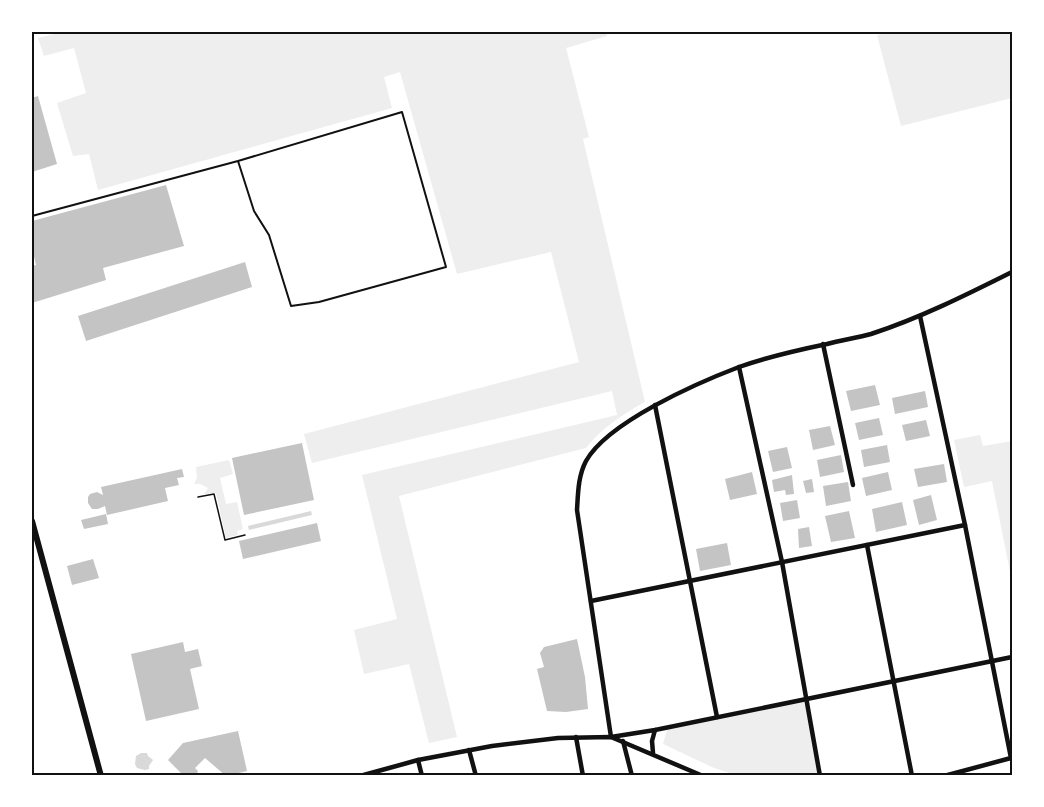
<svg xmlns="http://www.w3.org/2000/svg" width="1044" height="807" font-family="'Archivo Narrow',sans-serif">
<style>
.green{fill:#eee}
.water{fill:#d9d9d9}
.building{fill:#c4c4c4}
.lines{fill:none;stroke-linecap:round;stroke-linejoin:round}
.path{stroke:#111;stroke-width:1.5}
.service{stroke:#111;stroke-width:2}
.minor{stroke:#111;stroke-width:4.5}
.secondary{stroke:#111;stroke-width:6}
.neatline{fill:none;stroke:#111;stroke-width:2}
</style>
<rect width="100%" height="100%" fill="#fff"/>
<!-- green -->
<g class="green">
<path d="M62,32H606L607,36L566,48L589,137L583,139L645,402C623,414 602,428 586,448L399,496L457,737L429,743L409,664L364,674L354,630L397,619L362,475L617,415L612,391L312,463L304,434L579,362L551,252L457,274L400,72L384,77L392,108L98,190L89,154L73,156L57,103L86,93L74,48L44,56L38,38Z"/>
<polygon points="892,32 1012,32 1012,98 901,126 877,35"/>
<polygon points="980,435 983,446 1012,441 1012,582 992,481 964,487 954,440"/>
<polygon points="229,460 233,474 220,478 226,504 237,502 243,529 237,531 238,535 226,538 216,493 204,494 208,488 200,484 194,484 197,478 196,467"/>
<polygon points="807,699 820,775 736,775 714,768 663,744 668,727"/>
</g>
<!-- water -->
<g class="water">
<polygon points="311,511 312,515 249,530 248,526"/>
<polygon points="141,753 147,753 148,756 153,760 149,766 149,769 145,770 137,768 135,764 136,756"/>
</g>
<!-- building -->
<g class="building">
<polygon points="38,96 57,164 32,172 32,98"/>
<polygon points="166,185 184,246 103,268 106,280 32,303 32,266 36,265 32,248 32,221"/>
<polygon points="245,262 252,287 86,341 78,316"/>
<polygon points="875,385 880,405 851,411 846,391"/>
<polygon points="925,391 928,407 895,414 892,398"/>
<polygon points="879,418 883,435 859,440 855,423"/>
<polygon points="926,420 930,436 906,441 902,425"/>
<polygon points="830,426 835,445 813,450 809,430"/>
<polygon points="302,443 314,500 244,515 232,458"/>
<polygon points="887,445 890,462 864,467 861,450"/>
<polygon points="787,447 792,468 773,472 768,451"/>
<polygon points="841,455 844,472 820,477 817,460"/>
<polygon points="944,464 947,482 918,487 914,469"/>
<polygon points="182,469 184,477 177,478 179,485 165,488 168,501 107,515 105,506 98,509 92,509 88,503 88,497 90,494 97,492 103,495 101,487"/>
<polygon points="752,472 757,494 730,500 725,479"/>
<polygon points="888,472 892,490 866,496 862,478"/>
<polygon points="792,475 794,494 786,495 785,490 774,492 772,480"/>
<polygon points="812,479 814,492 806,493 803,481"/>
<polygon points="848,482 851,501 826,506 823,486"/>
<polygon points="931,495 937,520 919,525 913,500"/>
<polygon points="797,500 800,518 783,521 780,503"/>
<polygon points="902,502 907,525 876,532 872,509"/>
<polygon points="849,511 855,538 831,542 825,516"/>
<polygon points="106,514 108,524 84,529 81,520"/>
<polygon points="317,523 321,541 243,559 239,541"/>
<polygon points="809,527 812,546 799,548 798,529"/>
<polygon points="727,543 731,565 700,571 696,549"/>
<polygon points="93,559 99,578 72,585 67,566"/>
<polygon points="577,639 585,677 588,709 566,712 547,711 537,669 544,667 540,653 544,647"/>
<polygon points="183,642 185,652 198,649 202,666 190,669 199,709 146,721 131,654"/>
<polygon points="238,731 247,771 226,776 205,758 195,768 198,771 196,776 184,776 168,760 183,743"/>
</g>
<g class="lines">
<!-- path -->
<polyline class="path" points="198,497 214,494 225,540 245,535"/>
<!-- service -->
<polyline class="service" points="32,216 238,161 402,112 446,267 319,302 291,306 269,235 254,211 238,161"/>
<!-- minor -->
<g class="minor">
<path d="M1012,272C966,295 920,318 871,334C857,338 841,340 827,344C798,350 767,357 739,367C697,383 608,422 586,461C578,476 578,494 577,510L611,737L655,730L1012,657"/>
<polyline points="920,316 965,525 1011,758"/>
<polyline points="823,344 853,485"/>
<polyline points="739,367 782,562 820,776"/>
<polyline points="655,405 717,717"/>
<polyline points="867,545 912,776"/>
<polyline points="591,601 965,525"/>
<polyline points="576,737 583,776"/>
<polyline points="623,741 632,776"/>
<polyline points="469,750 476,776"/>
<polyline points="653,753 652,741 655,730"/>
<polyline points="418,760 422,776"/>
<polyline points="360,776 418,760 492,746 558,738 611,737 703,776"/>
<polyline points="944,776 1011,758"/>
</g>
<!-- secondary -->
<polyline class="secondary" points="32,521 101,776"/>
</g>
<!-- border -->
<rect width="1044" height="807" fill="none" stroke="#ffffff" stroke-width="66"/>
<rect x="33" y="33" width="978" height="741" class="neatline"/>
</svg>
